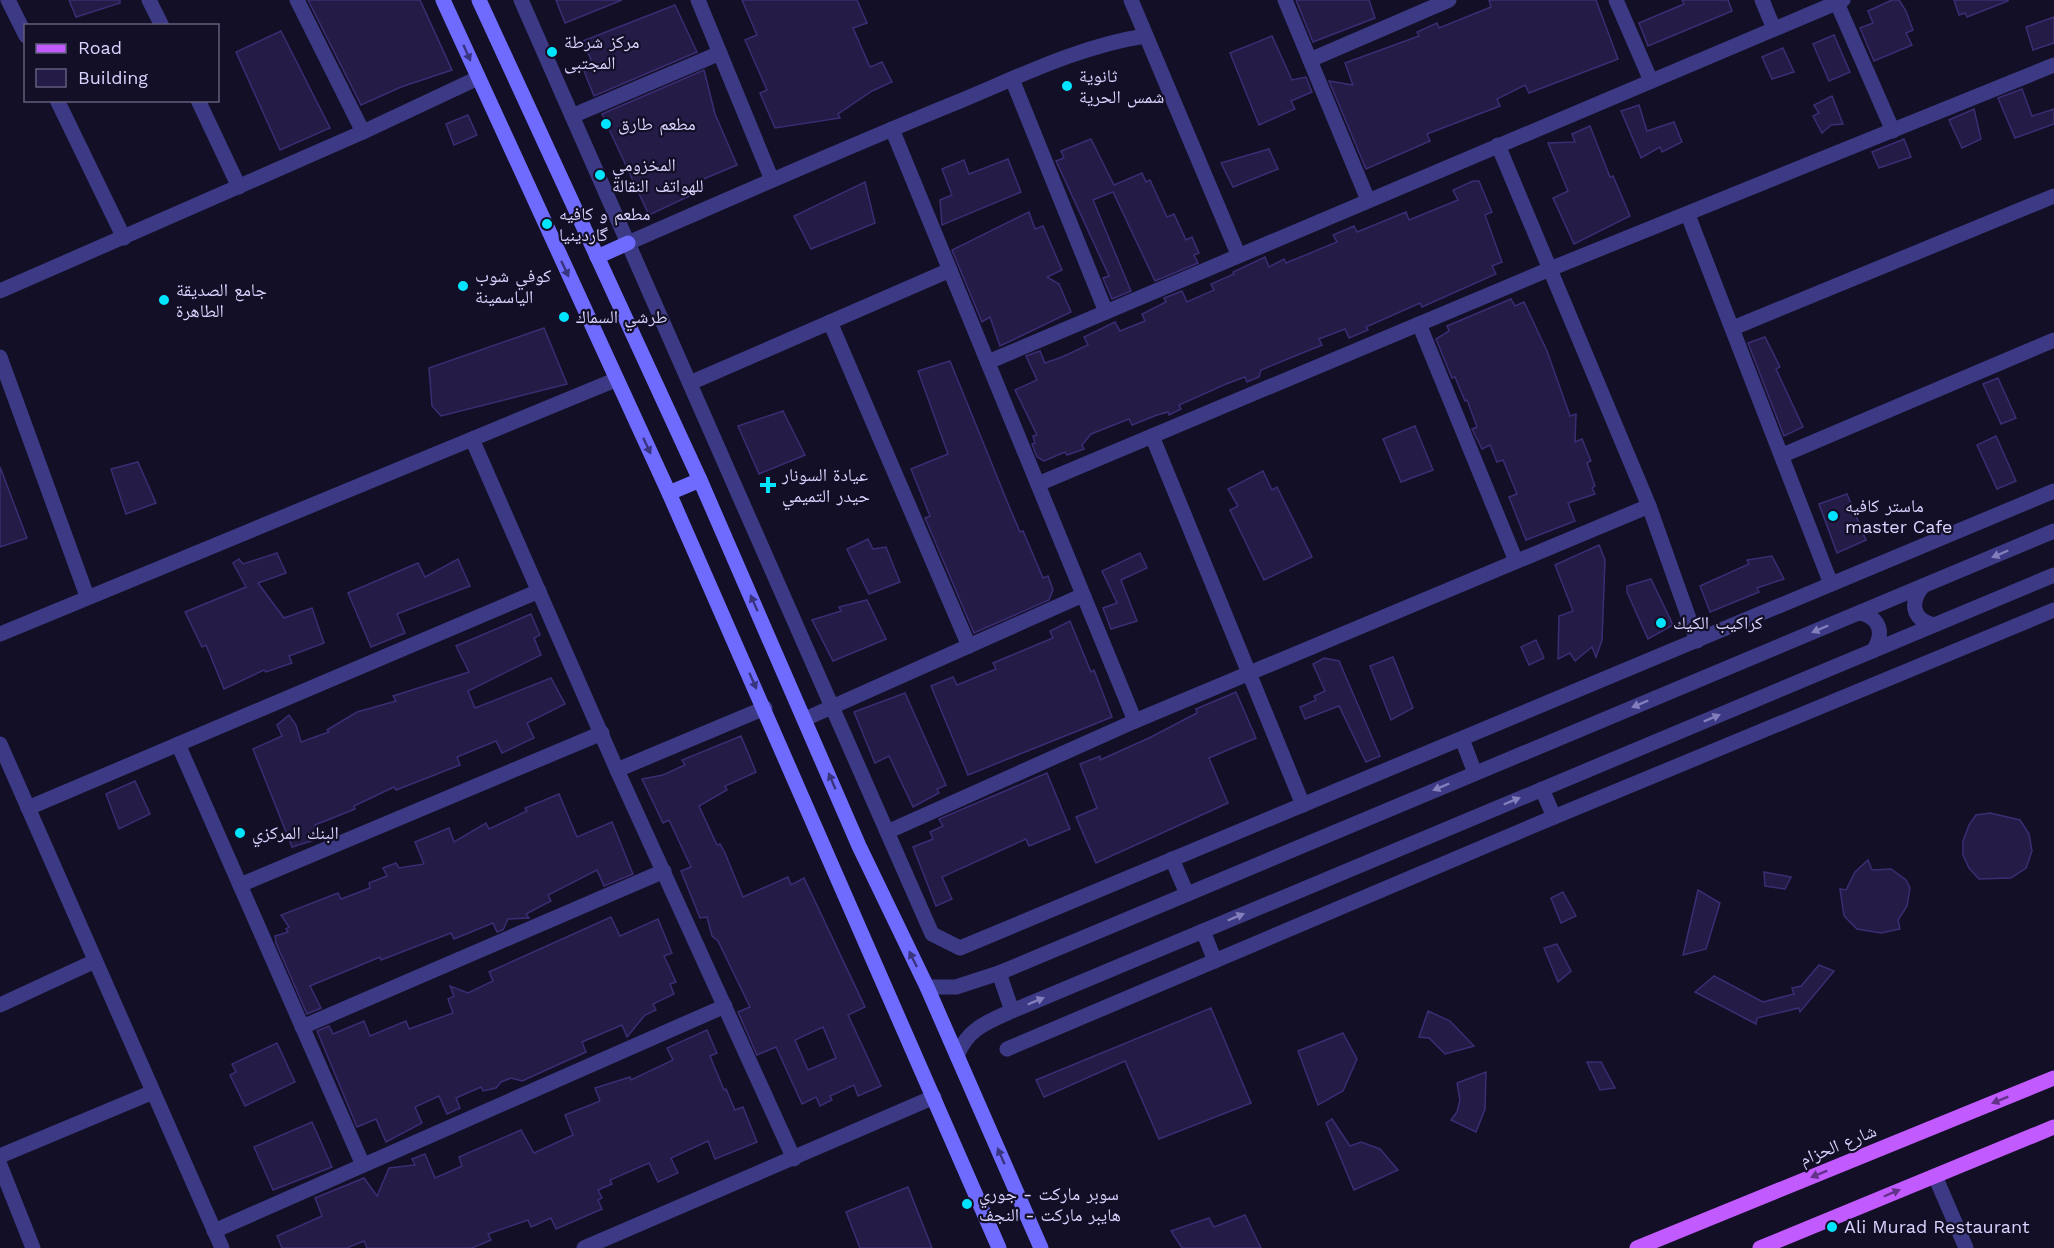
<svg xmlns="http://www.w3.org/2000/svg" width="2054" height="1248" font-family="'Work Sans','Noto Naskh Arabic',sans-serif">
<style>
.building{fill:#241b47;stroke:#3b2d73;stroke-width:1.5;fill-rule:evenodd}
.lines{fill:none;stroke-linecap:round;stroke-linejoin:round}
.minor{stroke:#3d3a85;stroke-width:15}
.tertiary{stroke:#3d3a85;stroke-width:15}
.secondary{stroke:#6f6bff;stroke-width:15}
.primary{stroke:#c25bff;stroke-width:15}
.oneway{fill:#38347d}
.oneway2{fill:#837fbc}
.oneway3{fill:#623188}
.poi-dot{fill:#00e5ff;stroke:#130f26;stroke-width:2}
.labels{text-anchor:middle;stroke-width:4.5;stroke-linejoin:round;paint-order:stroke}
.poi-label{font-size:18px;fill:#d9d4ff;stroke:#130f26;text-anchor:start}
.street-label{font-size:18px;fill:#d9d4ff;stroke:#130f26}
</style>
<rect width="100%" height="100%" fill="#130f26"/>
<!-- building -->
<g class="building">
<polygon points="69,0 120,0 120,3 76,17"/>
<polygon points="308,0 420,0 452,70 401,87 361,105"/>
<polygon points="556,0 622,0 565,23"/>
<polygon points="742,0 857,0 867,23 853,28 870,67 882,62 892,82 872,91 838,114 840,118 775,128 760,93 767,90 745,40 757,35"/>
<polygon points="1296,0 1369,0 1375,18 1313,42"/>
<polygon points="1489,0 1596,0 1618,59 1529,93 1525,85 1497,99 1500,106 1427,134 1430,141 1366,169 1329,81 1353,85 1345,63 1419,36 1417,32 1437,23 1439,28 1491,7"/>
<polygon points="1682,0 1728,0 1732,11 1648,46 1639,23 1684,4"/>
<polygon points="1892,0 1899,0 1906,11 1913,30 1906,33 1912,45 1874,61 1860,28 1873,23 1868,11"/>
<polygon points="1954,0 2008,0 2008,1 1967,17 1965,13 1959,15"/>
<polygon points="675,5 697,52 594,96 584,71 594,67 583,41"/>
<polygon points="2054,17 2054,43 2033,50 2026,27"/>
<polygon points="281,31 330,128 280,150 236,52"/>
<polygon points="1834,35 1850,72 1829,81 1813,44"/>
<polygon points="1272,36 1292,80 1306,77 1312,92 1291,101 1295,109 1259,125 1230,53"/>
<polygon points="1783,48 1794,72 1772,79 1762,57"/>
<polygon points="704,70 715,114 737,165 694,183 698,192 649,215 602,114"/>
<polygon points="2022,89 2032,116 2054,109 2054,124 2015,138 1998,98"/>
<polygon points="1832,96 1843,124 1831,125 1822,133 1813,116 1819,113 1814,105"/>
<polygon points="1639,105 1647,131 1674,122 1682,142 1662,152 1660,147 1641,158 1621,111"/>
<polygon points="1974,109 1981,139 1962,148 1949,120"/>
<polygon points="468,115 477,135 454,145 446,124"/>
<polygon points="1590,126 1610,177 1613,176 1630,216 1574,244 1553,198 1568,191 1548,143 1575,142 1572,134"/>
<polygon points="1091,139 1114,185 1142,173 1146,182 1150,180 1167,217 1174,214 1186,240 1192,237 1199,253 1194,255 1198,263 1155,281 1113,192 1093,200 1131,291 1112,299 1103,278 1109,276 1056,161 1064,158 1061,151"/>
<polygon points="1904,139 1911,157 1879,168 1872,152"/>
<polygon points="1269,149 1278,169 1233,187 1221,163"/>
<polygon points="1008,159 1021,192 942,225 940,200 952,195 942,169 964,160 969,174"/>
<polygon points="1473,181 1479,181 1492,212 1485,215 1502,262 1492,266 1496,274 1422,307 1420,303 1366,327 1368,330 1349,338 1345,329 1319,339 1322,345 1261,370 1259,377 1247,382 1245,377 1226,384 1179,405 1181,409 1169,415 1168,412 1157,415 1132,425 1129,419 1091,434 1082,445 1084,449 1067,455 1065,452 1044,461 1037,457 1032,444 1035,443 1033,436 1037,435 1015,390 1037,380 1026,356 1040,351 1045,363 1062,357 1088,345 1084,337 1115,322 1120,331 1145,321 1142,314 1166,302 1164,298 1182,291 1187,302 1214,290 1211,284 1234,274 1233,272 1265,257 1269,267 1284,259 1286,263 1337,242 1333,235 1354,226 1357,232 1406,212 1409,220 1458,200 1453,190"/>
<polygon points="865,182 875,223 811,249 794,216"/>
<polygon points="1029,212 1035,229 1043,226 1062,270 1047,277 1059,284 1071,312 1000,346 990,317 982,322 952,250"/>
<polygon points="1511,299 1515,306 1524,302 1547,351 1570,416 1576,414 1575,442 1582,439 1591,461 1587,463 1595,486 1592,488 1595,494 1568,503 1575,521 1526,540 1509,497 1517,494 1503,460 1497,462 1490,445 1482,449 1472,429 1477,427 1467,400 1465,401 1455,377 1452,378 1436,339 1449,331 1447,326"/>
<polygon points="544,328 567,384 441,416 432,406 429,368"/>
<polygon points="1765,337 1780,367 1776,369 1803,427 1784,436 1748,343"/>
<polygon points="950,361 1009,506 1020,532 1023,531 1043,578 1048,576 1053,590 1049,600 974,633 925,518 930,516 911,469 948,454 918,371"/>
<polygon points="1998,378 2016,418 2001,424 1983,384"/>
<polygon points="783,411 805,455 759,474 738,426"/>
<polygon points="1415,426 1433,470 1401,482 1383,439"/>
<polygon points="1996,436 2016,481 1997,489 1977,445"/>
<polygon points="138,462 156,503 126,514 111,469"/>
<polygon points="0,467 27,538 0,547"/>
<polygon points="1263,471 1272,490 1277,487 1312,557 1264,580 1230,510 1238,506 1228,489"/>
<polygon points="1847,494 1866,540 1837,553 1819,504"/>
<polygon points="868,539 873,549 886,547 900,582 869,594 847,549"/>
<polygon points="1599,545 1605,560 1602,640 1596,657 1592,647 1575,661 1570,653 1558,659 1559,616 1573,611 1555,565"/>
<polygon points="277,553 286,573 258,583 284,618 312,608 324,643 289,656 292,663 266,672 264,670 224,689 206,645 202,647 185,612 246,587 233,563 239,559 243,564"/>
<polygon points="1140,553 1147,568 1121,580 1137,621 1111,629 1103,608 1117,603 1102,571"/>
<polygon points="1772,556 1784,579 1757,588 1759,592 1710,612 1700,586 1749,564 1747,560"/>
<polygon points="458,559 470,586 397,614 405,633 371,647 348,593 418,563 425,577"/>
<polygon points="1651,579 1673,625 1648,639 1627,592 1627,586"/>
<polygon points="867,600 886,639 833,661 812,620 841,611 839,607"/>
<polygon points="531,614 540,635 534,638 541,655 468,691 475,708 551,678 565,704 527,723 534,738 502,753 496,741 457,757 460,765 396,790 394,787 354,806 355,809 315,825 321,838 292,847 253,749 282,736 277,725 289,715 296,725 301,742 329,732 327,730 357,712 396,701 393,696 469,672 456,646"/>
<polygon points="1070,621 1091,672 1094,670 1112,717 968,775 931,686 953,677 957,685 996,669 993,663 1053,638 1050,631"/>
<polygon points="1536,640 1544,658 1529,665 1521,647"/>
<polygon points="1393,657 1413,708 1391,720 1370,666"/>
<polygon points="1324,658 1339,661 1380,756 1366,762 1339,706 1305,719 1300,707 1316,700 1314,696 1325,691 1313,664"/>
<polygon points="1236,692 1256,738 1209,758 1228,803 1096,863 1076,817 1097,808 1080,764 1100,756 1100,760 1149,738 1197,713 1196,709"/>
<polygon points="905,693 946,785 937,789 939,793 913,807 889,756 875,763 854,712"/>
<path d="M741,736L756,772L725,786L727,790L699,806L717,845L720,844L725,853L743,897L788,877L791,885L804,878L865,1007L848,1015L881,1086L858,1096L854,1085L830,1096L832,1100L820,1106L816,1097L802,1104L776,1047L757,1055L738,1012L750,1007L718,941L712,936L707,917L700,918L681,871L691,867L669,820L663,823L642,779L663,775L685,765L682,760ZM823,1027L836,1058L808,1070L795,1040Z"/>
<polygon points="1047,773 1070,829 1029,846 1026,839 942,877 952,899 936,906 913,847 933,839 930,832 943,826 939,819"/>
<polygon points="135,781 150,814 119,829 106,794"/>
<polygon points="559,794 577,837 612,822 633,874 604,886 597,870 548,895 551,901 526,914 529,918 508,919 503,930 497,932 493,923 454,939 451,933 381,960 380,957 310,986 321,1008 307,1014 276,943 275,936 288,932 286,929 289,927 281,915 338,893 341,899 370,888 369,883 387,876 383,868 396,863 399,868 424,864 415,842 449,828 454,842 486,823 489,829 527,811 525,808"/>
<polygon points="1990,813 2020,820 2029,834 2032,851 2026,868 2011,878 1979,879 1969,868 1963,855 1963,841 1969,825 1976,815"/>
<polygon points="1868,860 1872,870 1891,869 1906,880 1910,888 1907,906 1898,920 1900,929 1881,933 1857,929 1844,916 1840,889 1846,890 1855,872"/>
<polygon points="1764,872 1791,877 1785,889 1765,886"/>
<polygon points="1698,890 1720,903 1706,949 1683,955"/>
<polygon points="1563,892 1576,916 1561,923 1551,898"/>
<polygon points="611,917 620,936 658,919 672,953 664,956 676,982 670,984 674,994 653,1004 656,1010 645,1015 627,1037 622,1025 582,1042 586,1052 522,1081 511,1078 501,1082 496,1088 483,1091 481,1087 456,1098 460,1108 447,1114 439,1096 415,1107 422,1123 386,1142 376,1119 357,1127 317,1031 329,1026 333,1034 364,1021 370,1036 406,1021 409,1029 453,1013 448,999 454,996 450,986 468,993 493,981 489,972"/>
<polygon points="1557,944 1571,971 1558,982 1544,948"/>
<polygon points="1819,965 1834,971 1800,1012 1799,1008 1757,1018 1756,1024 1695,992 1714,976 1763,1002 1794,994 1792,988 1801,986"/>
<polygon points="1211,1008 1251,1103 1159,1139 1125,1061 1044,1097 1036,1080"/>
<polygon points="1428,1011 1450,1021 1474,1046 1445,1054 1429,1038 1419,1037"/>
<polygon points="707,1030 717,1053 710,1056 724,1090 726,1089 735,1110 743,1107 757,1142 715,1159 708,1141 671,1158 678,1173 658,1182 649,1163 610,1180 612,1184 598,1190 602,1198 598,1200 602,1209 556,1229 551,1218 531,1227 528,1220 488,1234 491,1240 472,1248 367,1248 364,1241 347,1248 282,1248 277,1236 322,1216 315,1198 364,1178 377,1196 389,1168 415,1165 412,1159 425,1154 435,1178 462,1166 459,1157 521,1130 534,1153 573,1135 565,1115 600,1101 595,1088 630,1077 631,1080 673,1060 667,1048"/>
<polygon points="1343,1033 1357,1059 1343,1091 1318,1105 1298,1051"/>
<polygon points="277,1043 295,1082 245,1106 230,1075 236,1072 232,1064"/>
<polygon points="1587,1062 1601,1062 1615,1088 1600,1090"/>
<polygon points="1486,1072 1485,1109 1476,1132 1451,1120 1457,1112 1460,1100 1457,1083"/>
<polygon points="1332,1119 1350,1146 1361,1142 1380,1149 1398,1170 1354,1190 1326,1123"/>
<polygon points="312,1122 332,1167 273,1190 254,1147"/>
<polygon points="908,1187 932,1248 860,1248 846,1212"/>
<polygon points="1245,1215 1261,1248 1182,1248 1171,1231 1209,1218 1214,1227"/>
</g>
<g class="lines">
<!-- minor -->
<g class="minor">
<polyline points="8,0 26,36"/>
<polyline points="149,0 162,26"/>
<polyline points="297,0 363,132"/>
<polyline points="698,0 772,180"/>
<polyline points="1131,0 1238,254"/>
<polyline points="1285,0 1368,200"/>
<polyline points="1616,0 1651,81"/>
<polyline points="1762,0 1774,29"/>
<polyline points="1837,3 1893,131"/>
<polyline points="1310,60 1449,0"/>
<polyline points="1012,79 1106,312"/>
<polyline points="57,100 124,238"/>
<polyline points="198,100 239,187"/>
<polyline points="572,116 720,53"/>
<polyline points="892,129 1135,721"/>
<polyline points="1498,145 1649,506 1697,641"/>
<polyline points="1688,215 1831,584"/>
<path d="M628,243C738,195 849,146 960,101C1020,76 1080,46 1145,36"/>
<polyline points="0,291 363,132 478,78"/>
<polyline points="830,322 969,646"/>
<polyline points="1419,324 1516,561"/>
<polyline points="1733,328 2054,196"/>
<polyline points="0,357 87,596"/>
<polyline points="988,362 1843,0"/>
<polyline points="690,383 950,270"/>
<polyline points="1152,436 1303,805"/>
<polyline points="472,439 617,770 794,1159"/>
<polyline points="1783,455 2054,340"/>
<polyline points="1038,484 1550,269 2054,65"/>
<polyline points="0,634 615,380"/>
<polyline points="805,719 1083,595"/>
<polyline points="0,744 222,1248"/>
<polyline points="178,744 363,1165"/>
<polyline points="617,770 765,708"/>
<polyline points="28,808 539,591"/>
<polyline points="887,832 1135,721 1649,506"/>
<polyline points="240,885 602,733"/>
<polyline points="0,1005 95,961"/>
<polyline points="302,1027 664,871"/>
<polyline points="1007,1049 1554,817 2054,610"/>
<polyline points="0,1156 153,1092"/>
<polyline points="0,1165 33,1248"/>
<polyline points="1935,1176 1966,1248"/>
<polyline points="214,1231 725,1006"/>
<polyline points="584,1248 934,1097"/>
</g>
<!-- tertiary -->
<g class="tertiary">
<polyline points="521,0 932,934 960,948 2054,491"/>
<path d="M1923,586C1910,602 1911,619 1934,625"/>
<path d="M1859,613C1880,617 1885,633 1873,651"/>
<polyline points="1462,739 1475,773"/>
<polyline points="1542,789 1554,817"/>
<polyline points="1172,859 1187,894"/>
<polyline points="1203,931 1215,961"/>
<polyline points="999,973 1012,1011"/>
<polyline points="927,987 956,987 999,973 2054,531"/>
<path d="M957,1056C967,1029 987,1022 1012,1011L2054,575"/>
</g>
<!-- secondary -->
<g class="secondary">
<polyline points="443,0 669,493 999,1248"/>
<polyline points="479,0 700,480 859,846 927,987 1041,1248"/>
<polyline points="597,257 628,243"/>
<polyline points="669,493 700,480"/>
</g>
<!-- primary -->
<g class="primary">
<polyline points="1637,1248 2054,1078"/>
<polyline points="1760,1248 2054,1127"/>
</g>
</g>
<!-- one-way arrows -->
<defs><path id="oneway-solid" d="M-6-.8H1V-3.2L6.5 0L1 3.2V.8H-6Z" transform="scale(1.5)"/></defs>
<g class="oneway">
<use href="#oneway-solid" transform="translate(467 53) rotate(66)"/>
<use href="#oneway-solid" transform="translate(565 269) rotate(65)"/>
<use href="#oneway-solid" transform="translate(647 446) rotate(65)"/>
<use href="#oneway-solid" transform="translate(754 603) rotate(-114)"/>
<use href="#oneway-solid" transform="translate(753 681) rotate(66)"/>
<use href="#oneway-solid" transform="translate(832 781) rotate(-113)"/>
<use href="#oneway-solid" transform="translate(913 959) rotate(-116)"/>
<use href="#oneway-solid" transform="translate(1001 1156) rotate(-114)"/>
</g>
<g class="oneway2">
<use href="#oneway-solid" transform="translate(2000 554) rotate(157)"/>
<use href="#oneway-solid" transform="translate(1820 629) rotate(157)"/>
<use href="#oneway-solid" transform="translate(1640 704) rotate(157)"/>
<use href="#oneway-solid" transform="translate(1712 718) rotate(-23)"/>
<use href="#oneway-solid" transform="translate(1441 787) rotate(157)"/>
<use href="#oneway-solid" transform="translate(1512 801) rotate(-23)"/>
<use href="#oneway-solid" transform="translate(1236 917) rotate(-23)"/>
<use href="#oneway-solid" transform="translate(1036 1001) rotate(-23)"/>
</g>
<g class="oneway3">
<use href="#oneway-solid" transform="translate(2000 1100) rotate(158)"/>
<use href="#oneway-solid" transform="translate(1819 1174) rotate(158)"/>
<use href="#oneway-solid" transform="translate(1892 1193) rotate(-23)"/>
</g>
<!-- markers -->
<g class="poi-dot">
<circle cx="552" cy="52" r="6"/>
<circle cx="1067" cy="86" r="6"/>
<circle cx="606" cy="124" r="6"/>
<circle cx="600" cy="175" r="6"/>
<circle cx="547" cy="224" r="6"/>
<circle cx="463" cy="286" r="6"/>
<circle cx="164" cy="300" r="6"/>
<circle cx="564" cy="317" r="6"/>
<path d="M765 476h6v6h6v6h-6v6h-6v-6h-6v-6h6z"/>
<circle cx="1833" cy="516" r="6"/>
<circle cx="1661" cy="623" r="6"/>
<circle cx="240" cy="833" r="6"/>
<circle cx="967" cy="1204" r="6"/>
<circle cx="1832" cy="1227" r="6"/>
</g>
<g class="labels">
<!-- poi labels -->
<g class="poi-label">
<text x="564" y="48">مركز شرطة<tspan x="564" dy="21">المجتبى</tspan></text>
<text x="1079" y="82">ثانوية<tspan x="1079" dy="21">شمس الحرية</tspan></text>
<text x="618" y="130">مطعم طارق</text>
<text x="612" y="171">المخزومي<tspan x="612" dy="21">للهواتف النقالة</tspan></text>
<text x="559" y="220">مطعم و كافيه<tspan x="559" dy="21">گاردينيا</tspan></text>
<text x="475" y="282">كوفي شوب<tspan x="475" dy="21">الياسمينة</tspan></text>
<text x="176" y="296">جامع الصديقة<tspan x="176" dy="21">الطاهرة</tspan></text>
<text x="576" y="323">طرشي السماك</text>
<text x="782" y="481">عيادة السونار<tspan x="782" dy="21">حيدر التميمي</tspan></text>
<text x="1845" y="512">ماستر كافيه<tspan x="1845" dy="21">master Cafe</tspan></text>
<text x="1673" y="629">كراكيب الكيك</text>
<text x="252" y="839">البنك المركزي</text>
<text x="979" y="1200">سوبر ماركت - جوري<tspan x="979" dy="21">هايبر ماركت - النجف</tspan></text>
<text x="1844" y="1233">Ali Murad Restaurant</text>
</g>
<!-- street labels -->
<g class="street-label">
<text transform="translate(1838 1145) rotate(-22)" y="6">شارع الحزام</text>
</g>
</g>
<!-- legend -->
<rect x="24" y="24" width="195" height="78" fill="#130f26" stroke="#625e7d" stroke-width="1.5"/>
<rect x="36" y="44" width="30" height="9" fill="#c25bff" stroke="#625e7d" stroke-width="1.5"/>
<text x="78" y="54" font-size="18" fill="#d9d4ff">Road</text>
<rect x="36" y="69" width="30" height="18" fill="#241b47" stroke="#625e7d" stroke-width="1.5"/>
<text x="78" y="84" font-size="18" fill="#d9d4ff">Building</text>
</svg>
